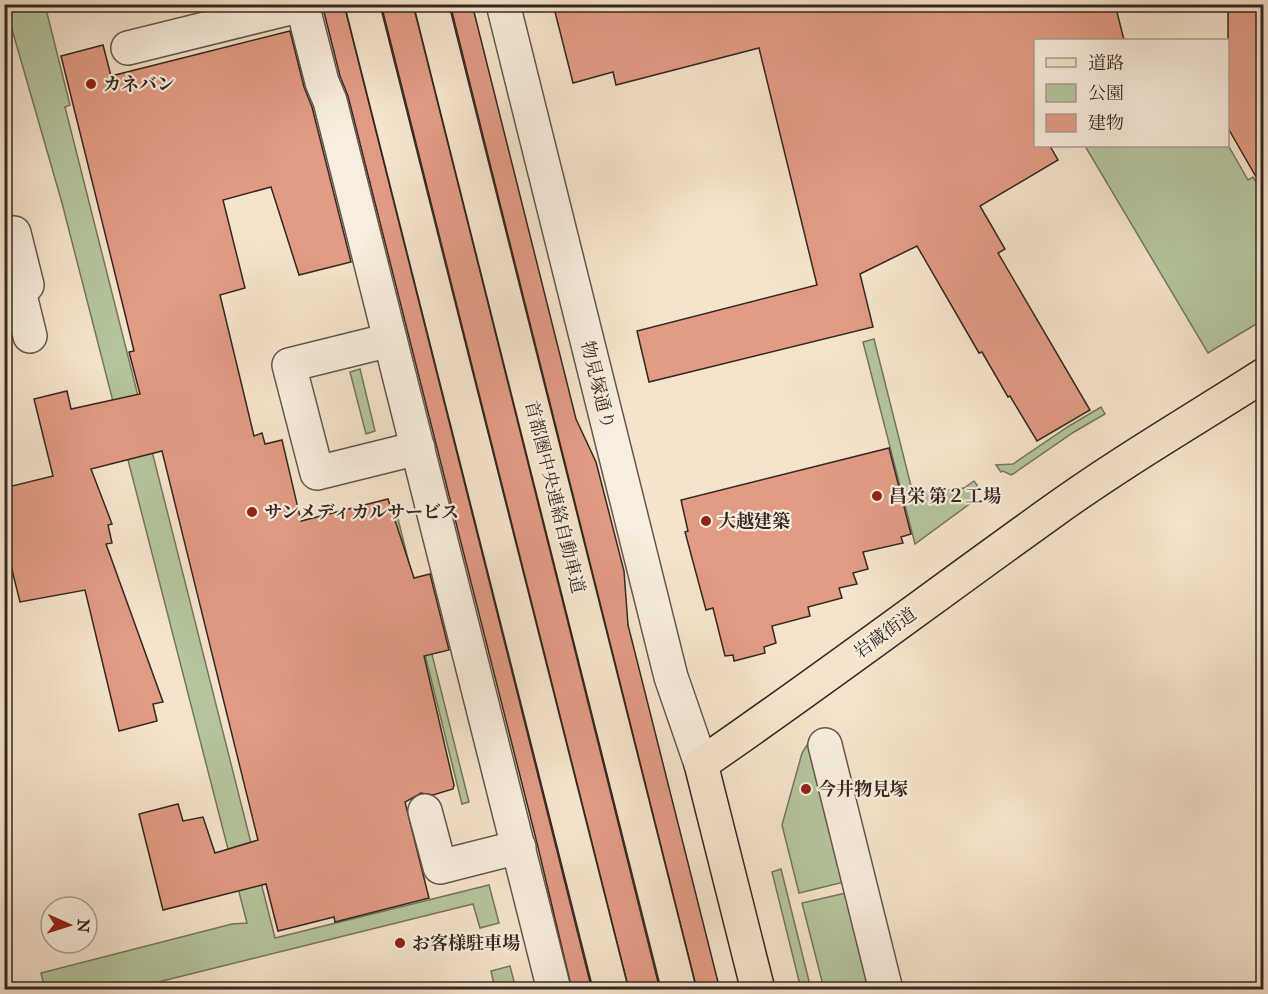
<svg xmlns="http://www.w3.org/2000/svg" width="1268" height="994" font-family="'IM FELL Great Primer','Noto Serif JP',serif">
<style>
.green{fill:#b5c59d;stroke:#757660;stroke-width:1.5}
.building{fill:#e29b84;stroke:#352822;stroke-width:1.5}
.lines{fill:none;stroke-linecap:round;stroke-linejoin:round}
.minor-casing{stroke:#65574c;stroke-width:36}
.major-casing{stroke:#352822;stroke-width:36}
.highway-casing{stroke:#352822;stroke-width:36}
.minor{stroke:#f8edde;stroke-width:33}
.major{stroke:#f5e4cc;stroke-width:33}
.highway{stroke:#f5e4cc;stroke-width:33}
.poi-dot{fill:#8f2418;stroke:#f8edde;stroke-width:2}
.labels{text-anchor:middle;stroke-width:4.5;stroke-linejoin:round;paint-order:stroke}
.poi-label{font-size:18px;font-weight:bold;fill:#352822;stroke:#f8edde;text-anchor:start}
.street-label{font-size:18px;fill:#352822;stroke:#f8edde}
</style>
<rect width="100%" height="100%" fill="#f5e4cc"/>
<filter id="stains"><feTurbulence type="fractalNoise" baseFrequency=".00333" numOctaves="4"/><feColorMatrix values="0 0 0 0 .2 0 0 0 0 .09 0 0 0 0 .02 0 0 0 .5 -.17"/></filter>
<radialGradient id="worn" r=".72"><stop offset=".6" stop-color="#630" stop-opacity="0"/><stop offset="1" stop-color="#630" stop-opacity=".3"/></radialGradient>
<!-- green -->
<g class="green">
<polygon points="5,5 45,5 70,105 65,107 275,938 489,885 499,923 480,928 473,904 130,989 45,989 41,973 232,924 247,923 62,203"/>
<polygon points="1228,145 1248,180 1253,177 1263,194 1263,320 1208,353 1085,146"/>
<polygon points="874,339 913,494 964,488 974,481 979,488 974,491 975,500 915,544 863,342"/>
<polygon points="360,369 375,431 366,434 350,372"/>
<polygon points="1101,407 1105,414 1074,432 1013,474 1011,475 1003,471 1001,472 996,465 1013,464 1069,426"/>
<polygon points="397,515 469,802 462,804 391,517"/>
<polygon points="809,742 844,882 799,893 782,825 802,753"/>
<polygon points="781,869 811,989 801,989 772,872"/>
<polygon points="846,893 871,989 824,989 802,903"/>
<polygon points="510,966 516,989 495,989 491,971"/>
</g>
<!-- building -->
<g class="building">
<polygon points="322,4 344,4 592,990 572,990 537,843 348,96 340,76"/>
<polygon points="381,4 413,4 660,990 629,990"/>
<polygon points="450,4 472,4 576,419 596,462 624,571 628,625 720,990 697,990"/>
<polygon points="553,4 1115,4 1124,40 1035,40 1035,146 1050,146 1058,160 980,206 1005,249 998,253 1090,410 1037,441 1010,396 1008,397 982,352 979,353 917,246 860,274 873,327 649,382 637,331 817,285 759,48 616,85 613,72 573,83"/>
<polygon points="1228,4 1263,4 1263,189 1228,128"/>
<polygon points="290,31 304,87 312,107 351,262 299,275 271,187 223,200 245,288 220,295 254,436 262,433 265,444 282,440 301,521 388,499 414,578 430,574 449,650 424,656 454,785 453,789 433,795 421,793 405,802 429,898 335,922 334,917 278,931 266,884 163,910 139,814 178,804 183,821 203,817 215,853 258,840 162,451 91,469 112,524 108,525 112,543 106,544 163,702 153,704 157,721 119,731 85,590 20,602 4,538 4,488 53,476 34,399 67,391 71,409 140,394 129,352 134,351 126,318 61,56 103,45 111,76"/>
<polygon points="889,448 911,534 901,537 903,543 863,552 868,569 853,573 857,584 839,588 842,598 808,607 810,616 772,626 776,643 764,647 765,653 734,661 733,655 725,656 713,608 706,610 685,532 688,531 681,500"/>
</g>
<g class="lines">
<!-- minor casing -->
<g class="minor-casing">
<g id="minor">
<polyline points="302,4 322,82 330,101 554,990"/>
<polyline points="503,4 671,677 701,764"/>
<polyline points="128,48 302,5"/>
<polyline points="18,287 30,336"/>
<polyline points="4,290 27,285 14,233"/>
<polyline points="390,340 289,365 317,473 418,448"/>
<polyline points="825,745 886,990"/>
<polyline points="425,811 440,867 519,847"/>
</g>
</g>
<!-- major casing -->
<g class="major-casing">
<path id="major" d="M758,990L701,764C819,683 933,597 1049,514C1118,464 1192,421 1264,375"/>
</g>
<!-- highway casing -->
<g class="highway-casing">
<g id="highway">
<polyline points="362,4 611,990"/>
<polyline points="431,4 679,990"/>
</g>
</g>
<!-- minor -->
<use href="#minor" class="minor"/>
<!-- major -->
<use href="#major" class="major"/>
<!-- highway -->
<use href="#highway" class="highway"/>
</g>
<!-- markers -->
<g class="poi-dot">
<circle cx="91" cy="84" r="6"/>
<circle cx="877" cy="496" r="6"/>
<circle cx="252" cy="512" r="6"/>
<circle cx="706" cy="521" r="6"/>
<circle cx="806" cy="789" r="6"/>
<circle cx="400" cy="943" r="6"/>
</g>
<g class="labels">
<!-- poi labels -->
<g class="poi-label">
<text x="103" y="90">カネバン</text>
<text x="889" y="502">昌栄 第２工場</text>
<text x="264" y="518">サンメディカルサービス</text>
<text x="718" y="527">大越建築</text>
<text x="818" y="795">今井物見塚</text>
<text x="412" y="949">お客様駐車場</text>
</g>
<!-- street labels -->
<g class="street-label">
<text transform="translate(598 385) rotate(76)" y="6">物見塚通り</text>
<text transform="translate(555 497) rotate(76)" y="6">首都圏中央連絡自動車道</text>
<text transform="translate(885 633) rotate(-36)" y="6">岩蔵街道</text>
</g>
</g>
<!-- margin -->
<rect width="1268" height="994" fill="none" stroke="#f5e4cc" stroke-width="24"/>
<rect x="6" y="6" width="1256" height="982" fill="none" stroke="#352822" stroke-width="3"/>
<rect x="12" y="12" width="1244" height="970" fill="none" stroke="#352822" stroke-width="1.5"/>
<!-- legend -->
<rect x="1034" y="39" width="195" height="108" fill="#f8edde" stroke="#aa9e93" stroke-width="1.5"/>
<rect x="1046" y="58" width="30" height="9" fill="#f5e4cc" stroke="#aa9e93" stroke-width="1.5"/>
<text x="1088" y="69" font-size="18" fill="#352822">道路</text>
<rect x="1046" y="84" width="30" height="18" fill="#b5c59d" stroke="#aa9e93" stroke-width="1.5"/>
<text x="1088" y="99" font-size="18" fill="#352822">公園</text>
<rect x="1046" y="114" width="30" height="18" fill="#e29b84" stroke="#aa9e93" stroke-width="1.5"/>
<text x="1088" y="129" font-size="18" fill="#352822">建物</text>
<!-- north arrow -->
<g transform="translate(69 925) rotate(93)"><circle r="28" fill="#f8edde" stroke="#aa9e93" stroke-width="1.5"/>
<path d="M0-4.5L10 22L0 15L-10 22Z" fill="#8f2418"/>
<text y="-9" font-size="16" font-weight="bold" text-anchor="middle" fill="#352822">N</text>
</g>
<rect width="100%" height="100%" filter="url(#stains)"/>
<rect width="100%" height="100%" fill="url(#worn)"/>
</svg>
